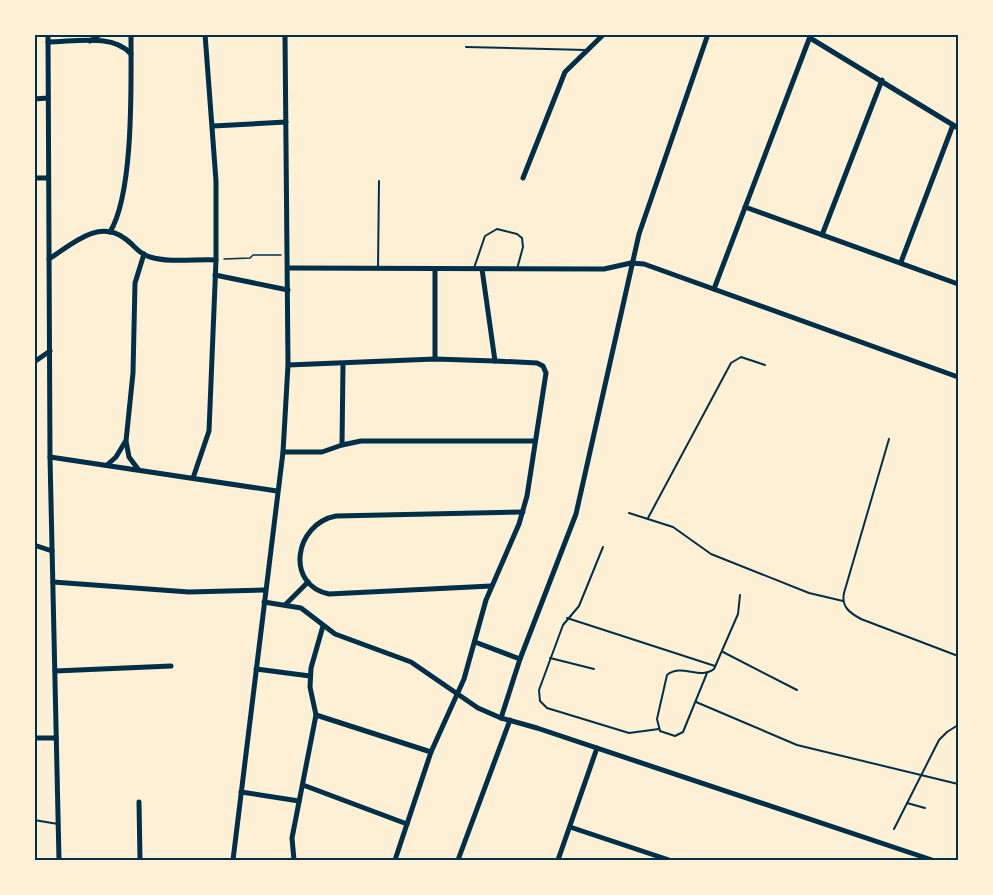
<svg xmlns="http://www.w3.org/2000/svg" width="993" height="895" font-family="Inter,sans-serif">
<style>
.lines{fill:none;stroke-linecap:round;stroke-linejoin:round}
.path{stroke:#003049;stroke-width:1.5}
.service{stroke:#003049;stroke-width:2}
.minor{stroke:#003049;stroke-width:5}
.neatline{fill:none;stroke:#003049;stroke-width:2}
</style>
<rect width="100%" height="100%" fill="#fdf0d5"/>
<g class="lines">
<!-- path -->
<polyline class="path" points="224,259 250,258 253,255 281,255"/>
<!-- service -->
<g class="service">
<polyline points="466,47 586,50"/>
<polyline points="474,268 485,236 497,229 517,234 522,238 523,247 517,269"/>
<polyline points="378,269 379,181"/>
<path d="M889,439L844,593C841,607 850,613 861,619L958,656"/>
<polyline points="629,513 673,527 711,554 809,593 843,601"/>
<polyline points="648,518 731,363 741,357 765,365"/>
<polyline points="603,547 579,606 563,625 539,690 540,701 547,708 629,733 659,729"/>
<polyline points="567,618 715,666"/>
<polyline points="723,652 797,690"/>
<polyline points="550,658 594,669"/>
<path d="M707,673L683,732L675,736L660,731L657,719L667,675C681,663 700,680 714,669L738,614L740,595"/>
<polyline points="696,702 797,745 958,784"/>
<polyline points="907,803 925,808"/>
<polyline points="34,820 58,824"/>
<polyline points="894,829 939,740 947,732 958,725"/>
</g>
<!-- minor -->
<g class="minor">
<polyline points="48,34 50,457 59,860"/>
<polyline points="810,38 958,128"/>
<polyline points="90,41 101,34"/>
<path d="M48,42C73,42 113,33 131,54"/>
<polyline points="34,99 48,98"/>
<polyline points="213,126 286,122"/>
<polyline points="34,178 48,178"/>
<polyline points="523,178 565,72 604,34"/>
<polyline points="745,207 958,284"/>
<path d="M110,232C134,193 131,83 131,34"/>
<polyline points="822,235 882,80"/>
<path d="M49,259C71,245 98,219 124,238C134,244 138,254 150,257C170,263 195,259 216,260"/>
<polyline points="901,262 953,125"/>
<polyline points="288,268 604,269 631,263 644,264 958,377"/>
<polyline points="482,269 495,361"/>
<polyline points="215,275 288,290"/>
<polyline points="714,289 811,34"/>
<polyline points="435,359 435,269"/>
<polyline points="34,362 50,351"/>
<polyline points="288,365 435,359 495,361 537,363 543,366 546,373 527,496 519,524 486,600 464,679 431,752 395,860"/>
<polyline points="342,445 343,364"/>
<polyline points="283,452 322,452 342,445 361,441 535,441"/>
<polyline points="50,457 277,491"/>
<polyline points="107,465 116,457 125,442"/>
<polyline points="138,469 129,457 126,441 133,373 135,283 144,254"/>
<polyline points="193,478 209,431 216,260 216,181 205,34"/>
<polyline points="34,545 52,551"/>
<polyline points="53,582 189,592 265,590"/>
<path d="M491,586L329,594C285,585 294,524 336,516L523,512"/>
<polyline points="264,602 301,608 335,634 411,662 478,708 501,718 537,728 932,860"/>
<polyline points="286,604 308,582"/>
<polyline points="475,642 520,659"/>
<polyline points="256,669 310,676"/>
<polyline points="55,671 171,666"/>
<polyline points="316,715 431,752"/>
<polyline points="501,718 520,659 576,514 639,234 708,34"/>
<polyline points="34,738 56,738"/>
<polyline points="303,785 407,824"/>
<polyline points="241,792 299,801"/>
<polyline points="139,802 140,860"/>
<polyline points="570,827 669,860"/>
<polyline points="233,860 283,452 288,365 285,34"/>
<polyline points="294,860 292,838 316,715 310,687 311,668 323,626"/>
<polyline points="458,860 510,720"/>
<polyline points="558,860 597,748"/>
</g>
</g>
<!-- border -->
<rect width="993" height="895" fill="none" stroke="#fdf0d5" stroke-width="72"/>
<rect x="36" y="36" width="921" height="823" class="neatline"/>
</svg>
